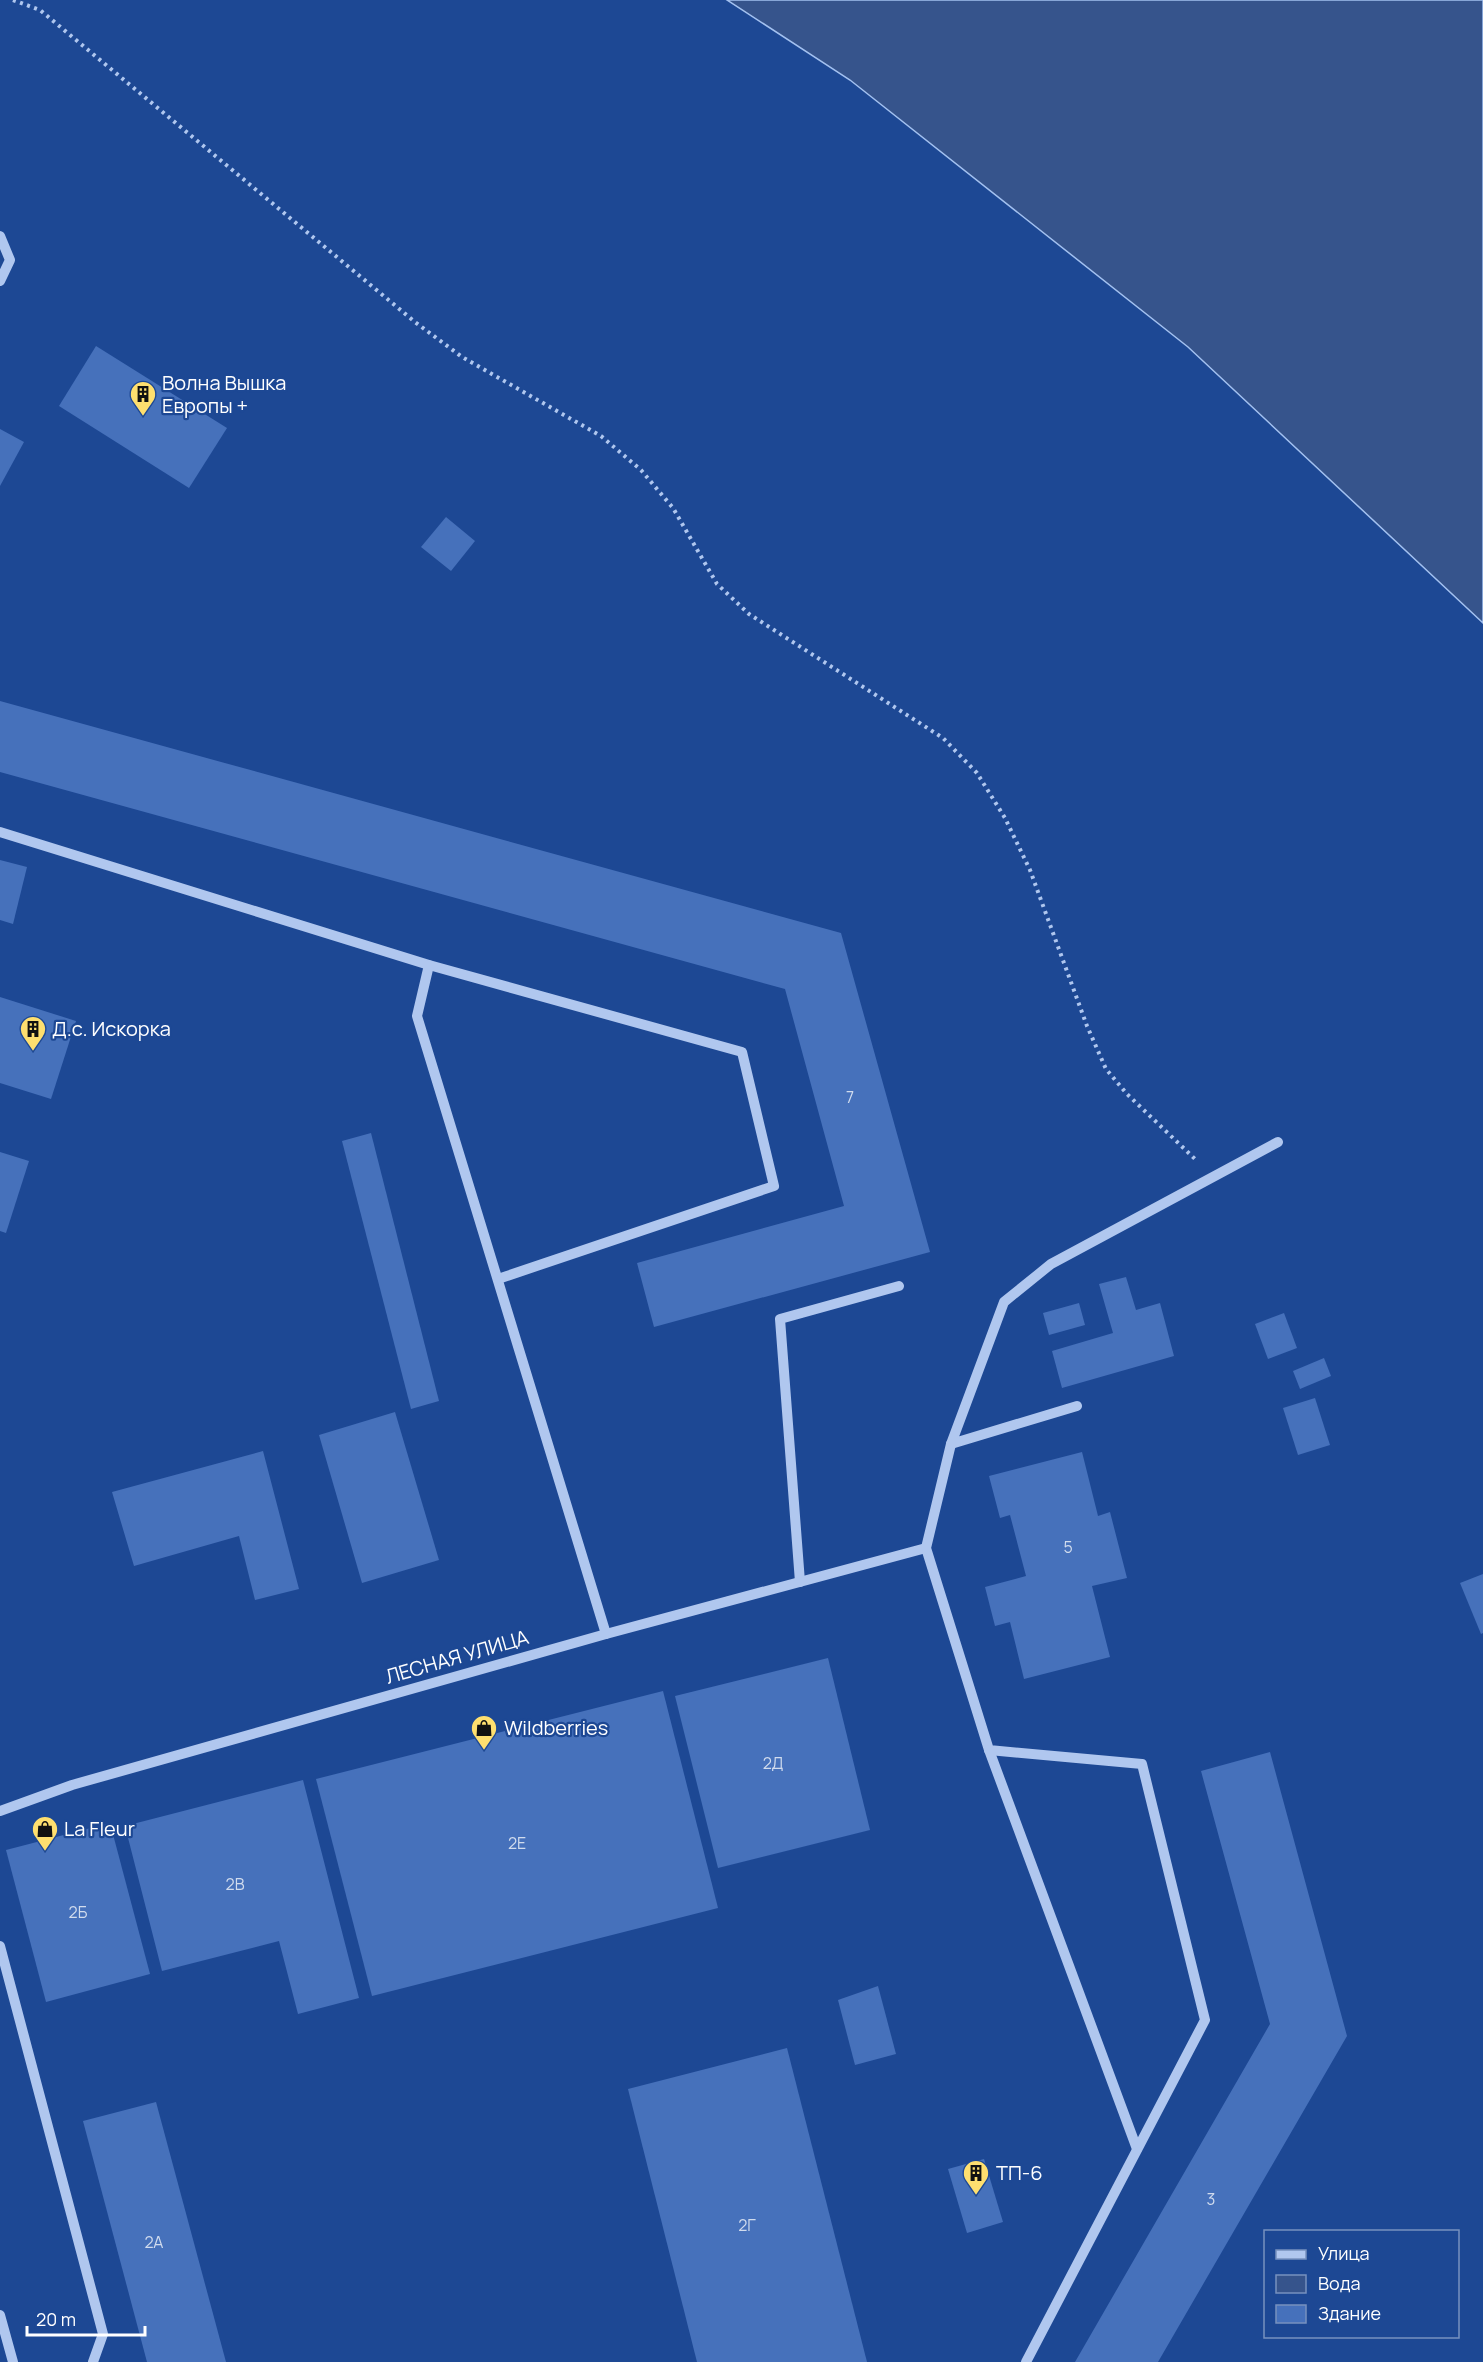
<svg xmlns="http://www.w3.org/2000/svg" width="1483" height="2362" font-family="Manrope,sans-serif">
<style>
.water{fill:#36548c;stroke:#a3c1f0;stroke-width:1.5}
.building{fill:#4671bb}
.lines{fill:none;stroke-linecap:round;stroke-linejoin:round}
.path{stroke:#b0c7ef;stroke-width:4;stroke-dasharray:3 4.5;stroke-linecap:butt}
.minor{stroke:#b0c7ef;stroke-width:10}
.labels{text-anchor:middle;stroke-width:4.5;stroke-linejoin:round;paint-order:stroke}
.number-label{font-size:16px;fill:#d1dcee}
.poi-label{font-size:20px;fill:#fff;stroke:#1d4894;text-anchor:start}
.street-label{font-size:20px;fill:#fff;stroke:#1d4894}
</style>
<rect width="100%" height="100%" fill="#1d4894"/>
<!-- water -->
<polygon class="water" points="727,0 1483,0 1483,623 1188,347 850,80"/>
<!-- building -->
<g class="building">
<polygon points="96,346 227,428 189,488 59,406"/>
<polygon points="0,429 24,442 0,486"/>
<polygon points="446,517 475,541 451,571 421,547"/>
<polygon points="0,701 841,933 930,1252 654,1327 637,1263 844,1206 785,989 0,772"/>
<polygon points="0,860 27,867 13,924 0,920"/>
<polygon points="0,997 76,1021 51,1099 0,1083"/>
<polygon points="371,1133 439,1401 411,1409 342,1141"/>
<polygon points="0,1152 29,1161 6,1233 0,1231"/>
<polygon points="1126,1277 1136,1310 1160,1303 1174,1356 1062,1388 1052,1351 1113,1333 1099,1284"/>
<polygon points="1079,1303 1085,1325 1049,1335 1043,1313"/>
<polygon points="1284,1313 1297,1348 1268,1359 1255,1324"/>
<polygon points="1324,1358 1331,1376 1300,1389 1293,1371"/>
<polygon points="1315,1398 1330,1445 1298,1455 1283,1408"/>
<polygon points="395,1412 439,1560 362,1583 319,1435"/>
<polygon points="263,1451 299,1589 255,1600 239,1536 134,1566 112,1492"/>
<polygon points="1082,1452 1098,1516 1110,1512 1127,1578 1092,1586 1110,1657 1024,1679 1010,1622 995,1626 985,1587 1026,1576 1010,1515 1000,1518 989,1476"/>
<polygon points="1483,1574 1483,1633 1481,1634 1460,1583"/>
<polygon points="828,1658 870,1830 718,1868 675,1696"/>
<polygon points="663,1691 718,1908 372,1996 316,1779"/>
<polygon points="1270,1752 1347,2036 1158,2362 1075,2362 1270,2024 1201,1771"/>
<polygon points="303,1780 359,1998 298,2014 279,1941 162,1971 125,1826"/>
<polygon points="110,1823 150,1974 46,2002 6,1850"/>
<polygon points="878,1986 896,2054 855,2065 838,2000"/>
<polygon points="787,2048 867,2362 697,2362 628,2089"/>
<polygon points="156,2102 226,2362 147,2362 83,2121"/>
<polygon points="984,2159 1003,2222 967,2233 948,2169"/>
</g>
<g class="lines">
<!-- path -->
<polyline class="path" points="13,0 40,10 415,322 462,357 601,436 641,470 673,508 717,584 749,614 943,738 977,773 1005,818 1030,870 1087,1026 1106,1069 1127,1094 1195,1159"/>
<!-- minor -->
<g class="minor">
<polyline points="0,236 10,260 0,281"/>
<polyline points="0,832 429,965 742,1052 774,1186 498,1279"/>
<polyline points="429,965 417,1016 606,1634"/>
<polyline points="1077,1406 951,1444 1004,1302 1051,1264 1278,1142"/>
<polyline points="951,1444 926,1548 989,1750 1142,1764 1205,2020 1026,2362"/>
<polyline points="800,1582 780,1319 899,1286"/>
<polyline points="989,1750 1137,2149"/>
<polyline points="0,1811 72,1785 606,1634 926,1548"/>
<polyline points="0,1946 103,2334 93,2362"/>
<polyline points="0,2315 13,2362"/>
</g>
</g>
<!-- icons -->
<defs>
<g id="building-pin" transform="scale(1.35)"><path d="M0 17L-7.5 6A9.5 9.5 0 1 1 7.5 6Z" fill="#fedf6f" stroke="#1d4894"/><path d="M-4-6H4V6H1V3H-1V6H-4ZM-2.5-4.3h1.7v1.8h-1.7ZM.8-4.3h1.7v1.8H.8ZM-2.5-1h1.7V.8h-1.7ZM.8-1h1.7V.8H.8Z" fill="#111"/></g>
<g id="shop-pin" transform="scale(1.35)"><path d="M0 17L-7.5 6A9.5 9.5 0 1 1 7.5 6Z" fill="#fedf6f" stroke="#1d4894"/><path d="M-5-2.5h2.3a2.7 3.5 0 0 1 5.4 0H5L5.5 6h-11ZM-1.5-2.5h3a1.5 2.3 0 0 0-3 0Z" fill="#111"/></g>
</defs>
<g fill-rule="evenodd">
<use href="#building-pin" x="143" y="394"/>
<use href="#building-pin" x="33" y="1029"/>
<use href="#shop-pin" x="484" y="1728"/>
<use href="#shop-pin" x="45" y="1829"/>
<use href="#building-pin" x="976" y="2173"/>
</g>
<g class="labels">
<!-- number labels -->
<g class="number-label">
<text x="850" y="1103">7</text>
<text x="1068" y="1553">5</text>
<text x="773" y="1769">2Д</text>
<text x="517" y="1849">2Е</text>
<text x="235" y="1890">2В</text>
<text x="78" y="1918">2Б</text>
<text x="1211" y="2205">3</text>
<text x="747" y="2231">2Г</text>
<text x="154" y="2248">2А</text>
</g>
<!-- poi labels -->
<g class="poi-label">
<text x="162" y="390">Волна Вышка<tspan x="162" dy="23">Европы +</tspan></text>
<text x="52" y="1036">Д.с. Искорка</text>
<text x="504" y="1735">Wildberries</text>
<text x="64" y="1836">La Fleur</text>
<text x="996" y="2180">ТП-6</text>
</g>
<!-- street labels -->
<g class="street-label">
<text transform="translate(457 1657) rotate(-16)" y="7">ЛЕСНАЯ УЛИЦА</text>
</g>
</g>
<!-- legend -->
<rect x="1264" y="2230" width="195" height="108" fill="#1d4894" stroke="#7791bf" stroke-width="1.5"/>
<rect x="1276" y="2250" width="30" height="9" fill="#b0c7ef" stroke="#7791bf" stroke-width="1.5"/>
<text x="1318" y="2260" font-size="18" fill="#ffffff">Улица</text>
<rect x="1276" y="2275" width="30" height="18" fill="#36548c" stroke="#7791bf" stroke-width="1.5"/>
<text x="1318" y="2290" font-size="18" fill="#ffffff">Вода</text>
<rect x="1276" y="2305" width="30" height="18" fill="#4671bb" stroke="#7791bf" stroke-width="1.5"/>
<text x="1318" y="2320" font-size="18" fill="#ffffff">Здание</text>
<!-- scale -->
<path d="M27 2326v9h118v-9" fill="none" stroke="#ffffff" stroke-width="3"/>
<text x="36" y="2326" font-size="18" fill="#ffffff" stroke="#1d4894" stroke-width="4.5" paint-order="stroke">20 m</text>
</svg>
